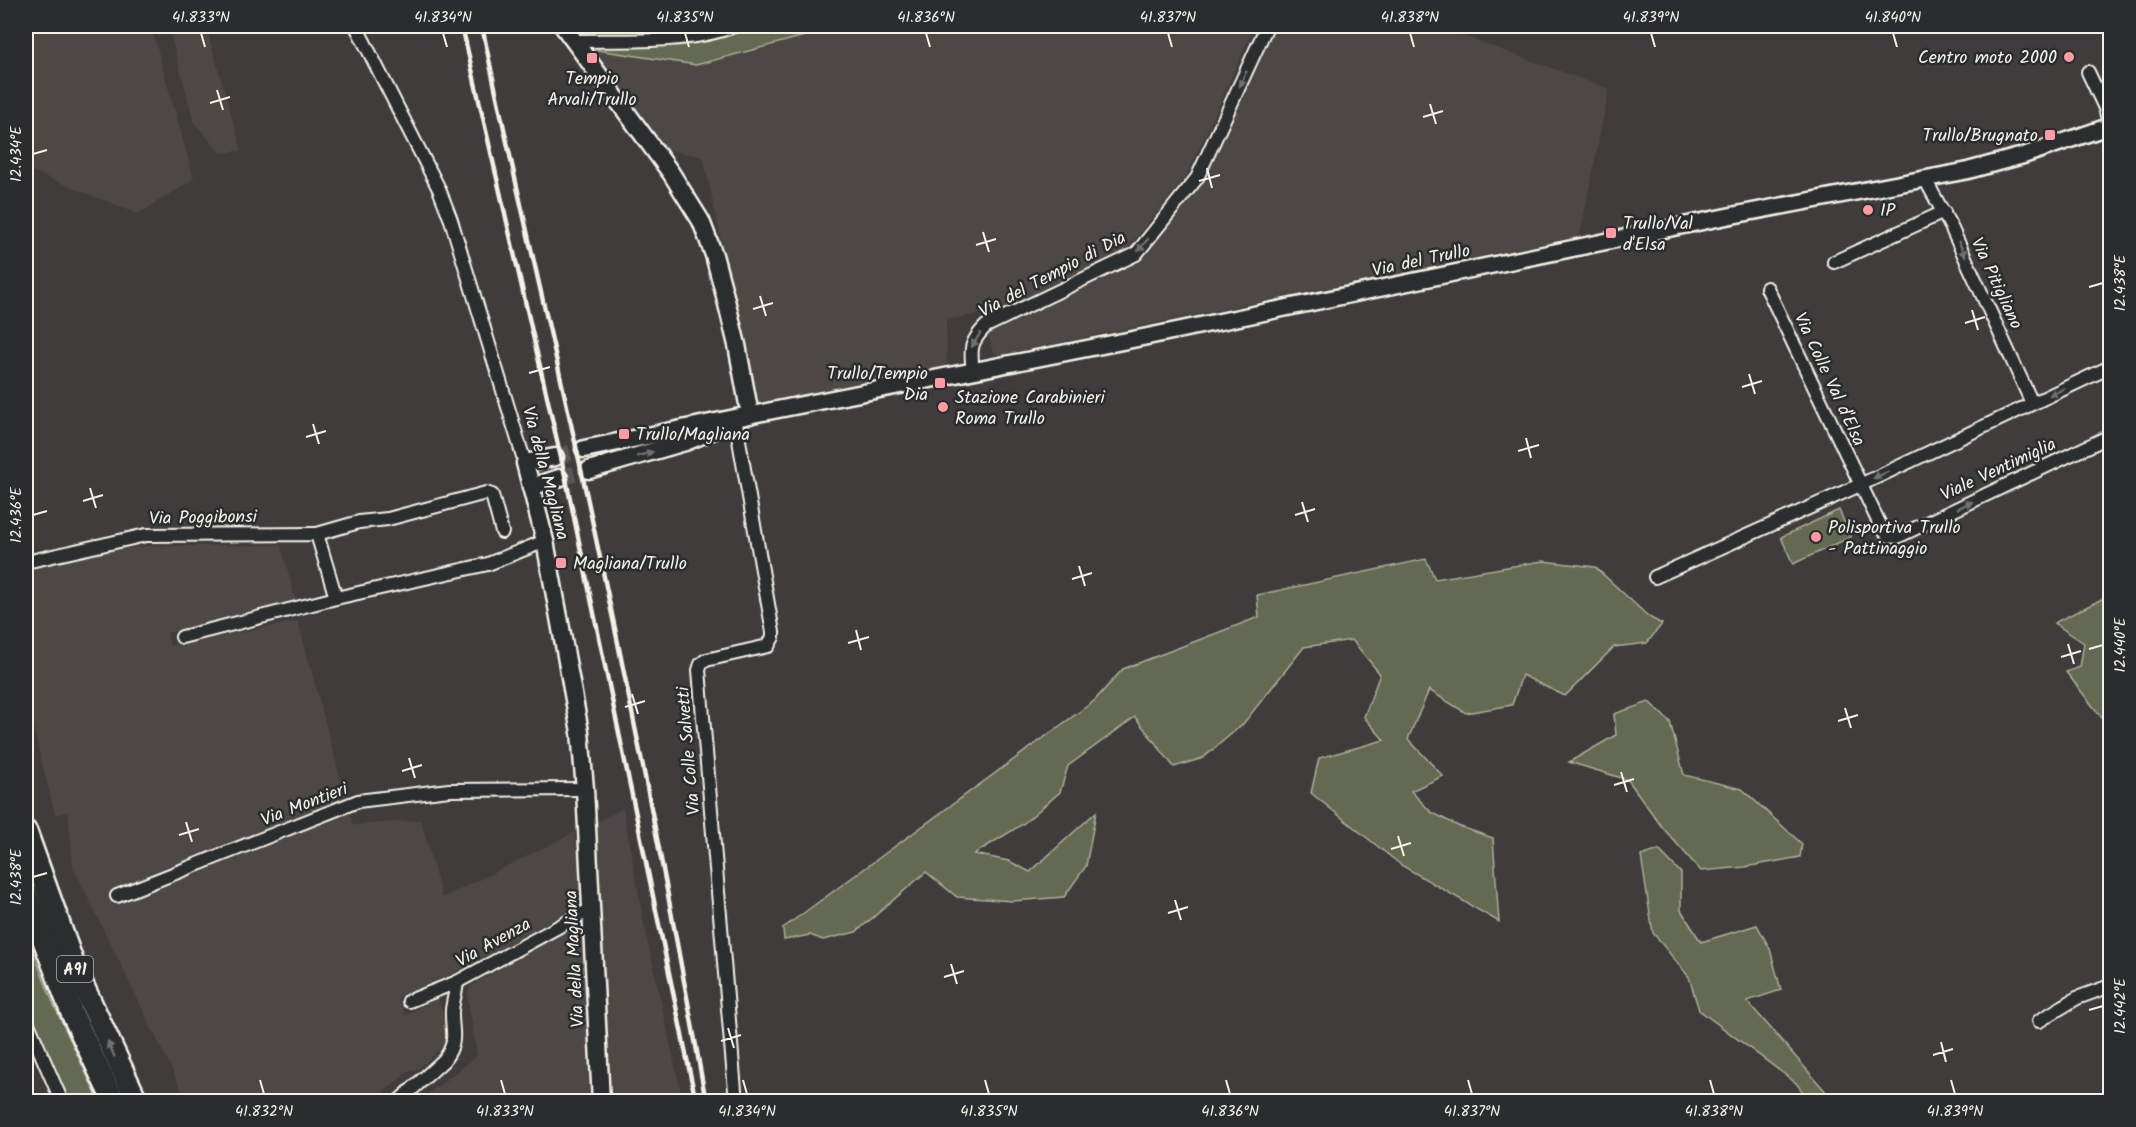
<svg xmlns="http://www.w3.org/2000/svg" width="2136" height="1127" font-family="Kalam,sans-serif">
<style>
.built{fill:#4e4644}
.green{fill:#646b51;stroke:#acae9c;stroke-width:1.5}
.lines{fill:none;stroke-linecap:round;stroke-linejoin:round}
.secondary-tunnel{stroke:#5a5755;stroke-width:16;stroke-dasharray:16 8;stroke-linecap:butt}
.minor-casing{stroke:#f4f1e8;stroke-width:16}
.tertiary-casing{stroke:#f4f1e8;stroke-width:20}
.secondary-casing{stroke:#f4f1e8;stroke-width:21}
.motorway-casing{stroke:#f4f1e8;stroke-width:26}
.minor{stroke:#2a2d2e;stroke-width:12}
.tertiary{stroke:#2a2d2e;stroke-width:15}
.secondary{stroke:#2a2d2e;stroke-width:16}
.motorway{stroke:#2a2d2e;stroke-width:21}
.rail{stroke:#f4f1e8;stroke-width:4.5}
.oneway{fill:#71726f}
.ticks{fill:none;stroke:#f4f1e8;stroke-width:2}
.poi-dot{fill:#ff9aa2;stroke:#2a2d2e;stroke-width:2}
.labels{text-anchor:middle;stroke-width:5;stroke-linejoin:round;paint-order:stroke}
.shield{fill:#2a2d2e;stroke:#b7b6b0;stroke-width:1.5}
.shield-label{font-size:16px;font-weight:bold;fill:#f4f1e8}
.poi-label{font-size:18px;fill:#f4f1e8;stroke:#2a2d2e;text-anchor:start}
.street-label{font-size:18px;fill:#f4f1e8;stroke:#2a2d2e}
.neatline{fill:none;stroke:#f4f1e8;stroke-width:2}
.ticks-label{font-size:15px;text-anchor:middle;fill:#f4f1e8}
</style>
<rect width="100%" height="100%" fill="#3f3c3b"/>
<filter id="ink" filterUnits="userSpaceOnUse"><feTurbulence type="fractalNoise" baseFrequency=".0167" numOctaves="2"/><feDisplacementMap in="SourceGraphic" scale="12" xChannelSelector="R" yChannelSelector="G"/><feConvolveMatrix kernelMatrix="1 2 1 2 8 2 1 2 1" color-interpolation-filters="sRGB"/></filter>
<g filter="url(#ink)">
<!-- built -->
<g class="built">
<polygon points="26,26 151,26 194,179 138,214 26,169"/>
<polygon points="168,26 206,26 242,151 220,153 194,122"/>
<polygon points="842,26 1255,26 1186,177 1126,250 1020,307 946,320 947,367 757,404 703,157 663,149 591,49 696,65"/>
<polygon points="1274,26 1339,26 1354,31 1356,26 1437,26 1609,89 1580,236 999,355 996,353 992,350 988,332 1139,257 1200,183"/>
<polygon points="281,545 296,602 167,633 170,646 298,621 353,825 421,820 442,898 575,832 581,905 460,970 398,997 405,1015 438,997 450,1039 420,1068 408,1072 373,1101 187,1101 73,867 68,812 55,815 26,700 26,568 103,551 147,546"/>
<polygon points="623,808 646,934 683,1101 608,1101 597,822"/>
<polygon points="579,919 582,935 590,1100 417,1102 477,1056 467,995 471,986"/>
</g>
<!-- green -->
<g class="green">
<polygon points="573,26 842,26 696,65 591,49"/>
<polygon points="1839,510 1851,537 1793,564 1781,537"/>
<polygon points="1426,559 1435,579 1543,561 1595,567 1649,617 1662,624 1647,643 1614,647 1565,696 1522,675 1512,705 1466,713 1429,690 1408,739 1443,776 1411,791 1431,812 1458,826 1493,838 1499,922 1401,865 1311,793 1319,758 1384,740 1364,717 1380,674 1352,640 1304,647 1243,724 1203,758 1174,767 1135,717 1068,766 1060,792 1023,824 974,854 1009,861 1030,872 1096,812 1086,866 1064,897 1013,901 957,897 926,872 856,932 823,940 810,935 784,940 783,928 1094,701 1123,669 1259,617 1257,595"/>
<polygon points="2110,595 2110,728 2066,672 2080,667 2084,643 2054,623"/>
<polygon points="1649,702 1670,722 1684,775 1742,789 1802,844 1800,857 1745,867 1701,871 1662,827 1628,780 1569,762 1616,735 1614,714"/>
<polygon points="1659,850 1681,873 1681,910 1701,942 1757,925 1770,949 1781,990 1747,1001 1834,1101 1810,1101 1796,1083 1699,1010 1689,977 1653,933 1641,856"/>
<polygon points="26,934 53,1003 99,1101 70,1101 49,1058 26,1000"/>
</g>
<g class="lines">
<!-- secondary-tunnel -->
<g class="secondary-tunnel">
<polyline points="555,457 584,449"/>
<polyline points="559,478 589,470"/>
</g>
<!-- minor casing -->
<g class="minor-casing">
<g id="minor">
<polyline points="356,26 439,189 451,220 525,463"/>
<path d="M574,41C623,40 689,44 734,26"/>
<polyline points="2088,72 2105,108 2110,127"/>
<polyline points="1925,179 1951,227 2032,403"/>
<polyline points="1834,262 1944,212"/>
<polyline points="1767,288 1881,527 1889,536 1897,537 2110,436"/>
<path d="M973,371C970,349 970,342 986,326L1136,254L1197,178L1267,26"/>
<polyline points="735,418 773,632 773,637 768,646 706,660 701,664 699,670 736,1102"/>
<polyline points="317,534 359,522 388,519 486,493 492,495 502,532"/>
<polyline points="26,562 146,535 317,534 336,598"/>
<polyline points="1655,577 1860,485 2110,367"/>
<polyline points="182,637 336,598 488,564 545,541"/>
<polyline points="117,896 358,801 449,790 585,789"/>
<polyline points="409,1001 457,982 591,909"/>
<polyline points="26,1019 62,1102"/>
<polyline points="2039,1021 2077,998 2110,986"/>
<path d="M398,1102L444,1060C459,1040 451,1031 452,1010C453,1001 456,991 457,982"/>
</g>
</g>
<!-- tertiary casing -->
<g class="tertiary-casing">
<polyline id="tertiary" points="750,415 1150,336 1729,216 1966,171 2025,155 2110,126"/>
</g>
<!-- secondary casing -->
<g class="secondary-casing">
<g id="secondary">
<polyline points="563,26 671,173 701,221 714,255 725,296 737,345 750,415 584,449"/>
<polyline points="555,457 525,463 545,541 580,732 585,789 601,1102"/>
<polyline points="589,470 685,442 717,429"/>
<polyline points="531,487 559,478"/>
</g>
</g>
<!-- motorway casing -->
<g class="motorway-casing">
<g id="motorway">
<polyline points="26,832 75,969 137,1102"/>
<polyline points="26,894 72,1013 114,1102"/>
</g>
</g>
<!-- minor -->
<use href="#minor" class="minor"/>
<!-- tertiary -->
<use href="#tertiary" class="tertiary"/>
<!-- secondary -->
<use href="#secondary" class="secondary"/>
<!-- motorway -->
<use href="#motorway" class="motorway"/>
<!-- rail -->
<g class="rail">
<polyline points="462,26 567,484 696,1102"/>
<path d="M482,26C513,177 550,327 583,478C628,685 669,893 706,1102"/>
</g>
</g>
<!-- one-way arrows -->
<defs><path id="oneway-solid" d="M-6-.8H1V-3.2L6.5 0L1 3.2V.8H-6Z" transform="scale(1.5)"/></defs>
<g class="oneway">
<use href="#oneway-solid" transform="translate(1243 79) rotate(114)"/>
<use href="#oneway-solid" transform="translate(1143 245) rotate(129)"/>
<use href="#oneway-solid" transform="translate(1962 249) rotate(65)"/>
<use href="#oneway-solid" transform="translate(976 340) rotate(121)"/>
<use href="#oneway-solid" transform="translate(2057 392) rotate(155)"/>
<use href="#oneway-solid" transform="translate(645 454) rotate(-16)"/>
<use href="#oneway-solid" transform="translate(1881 475) rotate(155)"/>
<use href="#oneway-solid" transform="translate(1965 505) rotate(-25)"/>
<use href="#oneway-solid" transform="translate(111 1049) rotate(-115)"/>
</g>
</g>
<!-- ticks -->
<path class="ticks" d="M201,33L205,47M443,33L447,47M685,33L689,47M926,33L930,47M1168,33L1172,47M1410,33L1414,47M1651,33L1655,47M1893,33L1897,47M217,90L223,110M210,103L230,97M1430,104L1436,124M1423,117L1443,111M33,154L47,150M1207,168L1212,188M1199,181L1220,175M983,232L989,252M976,245L996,239M2089,287L2103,283M760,296L766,316M753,309L773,303M1972,310L1978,330M1965,323L1985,317M537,360L542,380M529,373L550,367M1749,374L1755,394M1742,387L1762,381M313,424L319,444M306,437L326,431M1526,438L1531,458M1518,451L1539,445M90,488L96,508M83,501L103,495M1302,502L1308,522M33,515L47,511M1295,515L1315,509M1079,566L1085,586M1072,579L1092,573M856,630L861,650M848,643L869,637M2068,644L2074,664M2089,649L2103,645M2061,657L2081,651M632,694L638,714M625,707L645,701M1845,708L1851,728M1838,721L1858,715M409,758L415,778M402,771L422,765M1621,772L1627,792M1614,785L1634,779M186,822L192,842M179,835L199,829M1398,836L1404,856M1391,849L1411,843M33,877L47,873M1175,900L1181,920M1168,913L1188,907M951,964L957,984M944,977L964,971M2089,1010L2103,1006M728,1028L734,1048M721,1041L741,1035M1941,1042L1946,1062M1933,1055L1953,1049M260,1080L264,1094M501,1080L505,1094M743,1080L747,1094M985,1080L989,1094M1226,1080L1230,1094M1468,1080L1472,1094M1710,1080L1714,1094M1951,1080L1955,1094"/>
<!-- markers -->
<g class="poi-dot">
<circle cx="2069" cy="57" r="6"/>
<rect x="586" y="52" width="12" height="12" rx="3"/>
<rect x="2044" y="129" width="12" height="12" rx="3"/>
<circle cx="1868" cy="210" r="6"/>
<rect x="1605" y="227" width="12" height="12" rx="3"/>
<rect x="934" y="377" width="12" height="12" rx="3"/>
<circle cx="943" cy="407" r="6"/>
<rect x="618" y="428" width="12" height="12" rx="3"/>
<circle cx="1816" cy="537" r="6"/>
<rect x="555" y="557" width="12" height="12" rx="3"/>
</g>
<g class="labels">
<!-- shield labels -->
<rect class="shield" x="57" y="956" width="36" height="26" rx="4.5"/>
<g class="shield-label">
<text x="75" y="975">A91</text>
</g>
<!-- poi labels -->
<g class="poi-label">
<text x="2057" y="63" text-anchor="end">Centro moto 2000</text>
<text x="592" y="84" text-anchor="middle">Tempio<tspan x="592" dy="21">Arvali/Trullo</tspan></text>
<text x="2038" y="141" text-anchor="end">Trullo/Brugnato</text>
<text x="1880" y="216">IP</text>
<text x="1623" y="229">Trullo/Val<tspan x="1623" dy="21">d'Elsa</tspan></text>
<text x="928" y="379" text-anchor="end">Trullo/Tempio<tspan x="928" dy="21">Dia</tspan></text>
<text x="955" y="403">Stazione Carabinieri<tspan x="955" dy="21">Roma Trullo</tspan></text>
<text x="636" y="440">Trullo/Magliana</text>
<text x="1828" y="533">Polisportiva Trullo<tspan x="1828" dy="21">- Pattinaggio</tspan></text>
<text x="573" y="569">Magliana/Trullo</text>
</g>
<!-- street labels -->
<g class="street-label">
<text transform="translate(1421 260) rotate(-12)" y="6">Via del Trullo</text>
<text transform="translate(1052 274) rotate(-28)" y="6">Via del Tempio di Dia</text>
<text transform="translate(1997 283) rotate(65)" y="6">Via Pitigliano</text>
<text transform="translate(1830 379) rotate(65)" y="6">Via Colle Val d'Elsa</text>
<text transform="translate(1998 469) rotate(-25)" y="6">Viale Ventimiglia</text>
<text transform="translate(546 473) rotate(75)" y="6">Via della Magliana</text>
<text transform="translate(203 517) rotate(-1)" y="6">Via Poggibonsi</text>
<text transform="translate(688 751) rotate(-95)" y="6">Via Colle Salvetti</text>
<text transform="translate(304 804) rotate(-21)" y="6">Via Montieri</text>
<text transform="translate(493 942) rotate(-29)" y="6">Via Avenza</text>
<text transform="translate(574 959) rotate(-93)" y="6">Via della Magliana</text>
</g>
</g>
<!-- margin -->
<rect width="2136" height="1127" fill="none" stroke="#2a2d2e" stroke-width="66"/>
<rect x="33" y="33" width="2070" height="1061" class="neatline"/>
<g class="ticks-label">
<text x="201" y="22">41.833°N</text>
<text x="443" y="22">41.834°N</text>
<text x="685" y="22">41.835°N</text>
<text x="926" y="22">41.836°N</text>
<text x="1168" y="22">41.837°N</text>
<text x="1410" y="22">41.838°N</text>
<text x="1651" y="22">41.839°N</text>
<text x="1893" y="22">41.840°N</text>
<text transform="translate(16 154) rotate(-90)" y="5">12.434°E</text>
<text transform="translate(2120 283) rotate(-90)" y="5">12.438°E</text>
<text transform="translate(16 515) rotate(-90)" y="5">12.436°E</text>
<text transform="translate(2120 645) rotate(-90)" y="5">12.440°E</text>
<text transform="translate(16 877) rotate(-90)" y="5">12.438°E</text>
<text transform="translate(2120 1006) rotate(-90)" y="5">12.442°E</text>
<text x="264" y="1116">41.832°N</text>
<text x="505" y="1116">41.833°N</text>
<text x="747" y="1116">41.834°N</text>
<text x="989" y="1116">41.835°N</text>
<text x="1230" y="1116">41.836°N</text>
<text x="1472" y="1116">41.837°N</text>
<text x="1714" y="1116">41.838°N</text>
<text x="1955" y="1116">41.839°N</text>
</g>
</svg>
